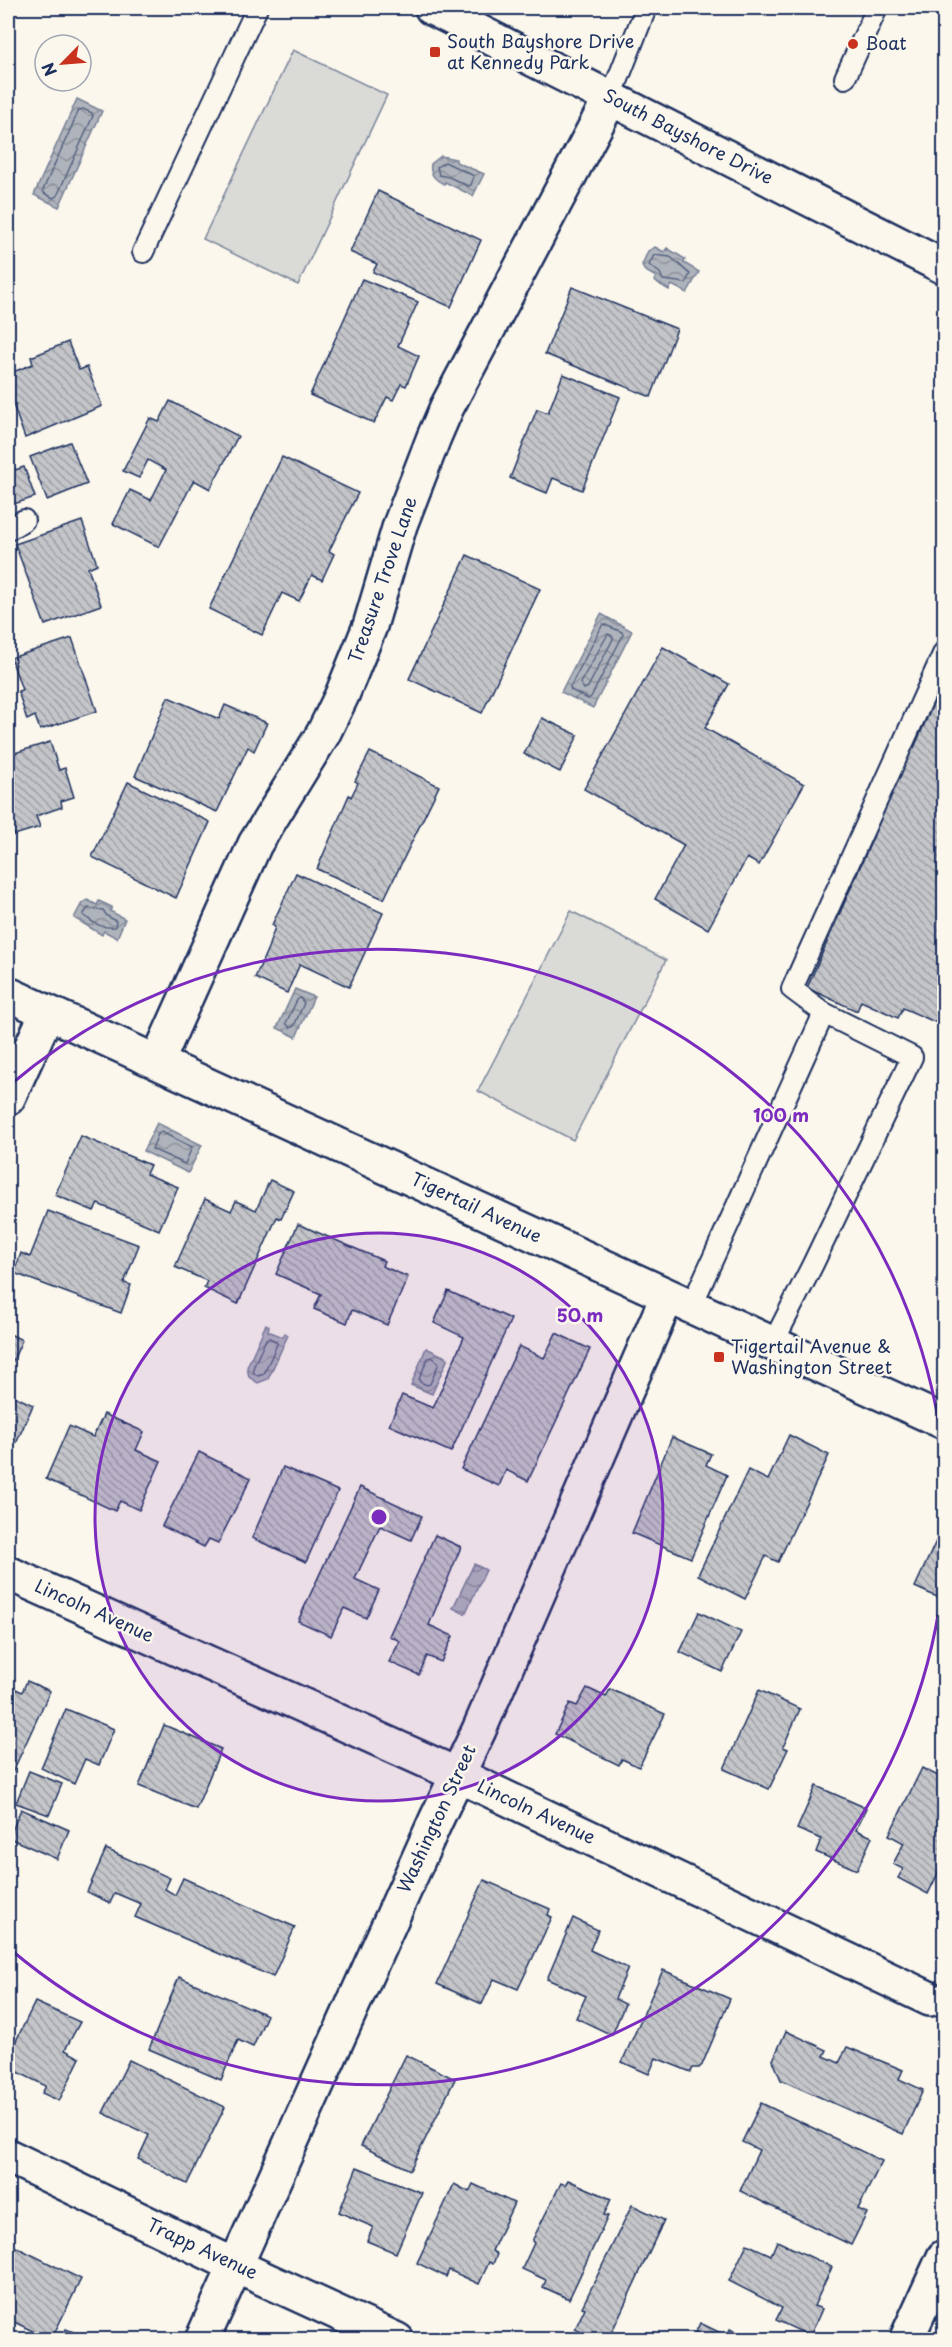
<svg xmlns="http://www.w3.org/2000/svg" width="952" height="2347" font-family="'Playpen Sans',sans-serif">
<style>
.green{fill:#dadad7;stroke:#7a849a;stroke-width:1.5}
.water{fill:url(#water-waves);stroke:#747e96;stroke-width:1.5}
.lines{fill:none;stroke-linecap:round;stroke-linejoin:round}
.shore{stroke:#566483;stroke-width:1.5}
.building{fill:url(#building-back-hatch);stroke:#1b2f5e;stroke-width:1.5}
.lane-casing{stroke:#1b2f5e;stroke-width:24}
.street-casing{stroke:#1b2f5e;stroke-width:38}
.secondary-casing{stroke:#1b2f5e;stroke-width:38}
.lane{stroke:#fbf7ec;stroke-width:20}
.street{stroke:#fbf7ec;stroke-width:33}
.secondary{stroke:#fbf7ec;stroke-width:33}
.ring{fill:none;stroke:#7b2cbf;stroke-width:3}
.poi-dot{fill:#c8321e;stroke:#fbf7ec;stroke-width:2}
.labels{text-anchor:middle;stroke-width:5;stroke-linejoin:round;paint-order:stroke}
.poi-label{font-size:18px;fill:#1b2f5e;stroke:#fbf7ec;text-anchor:start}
.street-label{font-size:18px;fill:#1b2f5e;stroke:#fbf7ec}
.centre{fill:#7b2cbf;stroke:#fbf7ec;stroke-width:3}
.ring-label{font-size:18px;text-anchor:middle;font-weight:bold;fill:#7b2cbf;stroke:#fbf7ec;stroke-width:5;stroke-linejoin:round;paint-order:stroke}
</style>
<defs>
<pattern id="water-waves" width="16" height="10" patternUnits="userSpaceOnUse" patternTransform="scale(1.5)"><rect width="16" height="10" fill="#afb3bb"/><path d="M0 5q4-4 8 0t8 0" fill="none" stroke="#8e929b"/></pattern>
<pattern id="building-back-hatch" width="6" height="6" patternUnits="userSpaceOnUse" patternTransform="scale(1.5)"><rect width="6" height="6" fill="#c3c5c9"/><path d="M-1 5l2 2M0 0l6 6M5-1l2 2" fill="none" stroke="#9ea0a6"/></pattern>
</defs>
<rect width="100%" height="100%" fill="#fbf7ec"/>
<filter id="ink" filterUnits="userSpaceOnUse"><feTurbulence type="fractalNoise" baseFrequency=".0167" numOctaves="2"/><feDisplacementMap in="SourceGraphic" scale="12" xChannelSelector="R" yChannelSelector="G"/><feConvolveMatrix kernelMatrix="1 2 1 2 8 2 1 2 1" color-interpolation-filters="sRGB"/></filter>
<g filter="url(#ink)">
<!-- green -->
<g class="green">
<polygon points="293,50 387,95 298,285 203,239"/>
<polygon points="571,911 666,960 573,1140 478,1091"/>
</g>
<!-- water -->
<g class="water">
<polygon points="77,99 102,111 59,207 34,195"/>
<path d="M441,156L456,159V162L484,174L473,196L445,182L444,184C435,180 429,174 431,164Z"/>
<polygon points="655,247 664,252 667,248 685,259 684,263 699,272 687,293 672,285 669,290 654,281 656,277 644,270 642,265 648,251"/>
<polygon points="601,614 632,631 593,708 561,692"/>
<polygon points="87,900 97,905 99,901 112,907 110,911 125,919 117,938 104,931 102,935 74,918 82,903"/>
<polygon points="295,989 314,997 296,1037 277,1028"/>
<polygon points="157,1123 202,1145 188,1173 143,1151"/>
<polygon points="266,1324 269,1326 268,1331 283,1337 285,1333 288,1335 268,1379 258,1383 249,1377 247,1367"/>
<polygon points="426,1348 448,1358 432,1394 411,1385"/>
<polygon points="474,1564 486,1570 465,1614 453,1608"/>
</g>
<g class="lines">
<!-- shore -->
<g class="shore">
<polygon points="83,109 92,113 93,116 57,196 53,198 44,193 43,190 79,110"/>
<polygon points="445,162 474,176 471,185 468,186 449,177 439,175 437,167"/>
<path d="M654,255C660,256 664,256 670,257C672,257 685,271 690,274L686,283L663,280L660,273L649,265Z"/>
<polygon points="603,624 622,632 623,635 591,697 588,699 571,690 570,687"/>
<polygon points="608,634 612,636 613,639 588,687 584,689 580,683"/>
<path d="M88,908L103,910L107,916L116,921L115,927C100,928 95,924 83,915Z"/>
<polygon points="300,998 304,1003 294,1026 290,1028 286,1023 297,1000"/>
<polygon points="161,1132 192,1147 185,1164 152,1149 158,1134"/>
<polygon points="269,1338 276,1341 277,1344 264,1374 258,1376 254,1373 253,1368 266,1339"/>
<polygon points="432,1357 439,1363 430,1384 427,1385 420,1382 419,1379 428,1358"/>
</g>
</g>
<!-- building -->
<g class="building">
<polygon points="378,191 481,240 451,307 373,272 377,264 350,252"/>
<polygon points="362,279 418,302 398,346 419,356 406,386 401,384 393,400 387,397 374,423 310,395"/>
<polygon points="572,287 677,329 651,397 545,354"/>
<polygon points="68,342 79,370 87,367 102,406 25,438 8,391 8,374 33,364 31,357"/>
<polygon points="563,374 620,397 582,490 553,478 547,493 510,478 537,409 548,413"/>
<polygon points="170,401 238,436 210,489 194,480 159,547 113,524 130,490 151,500 166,470 148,460 139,478 123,471 150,418 159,422"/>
<polygon points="70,442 87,484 47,500 30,457"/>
<polygon points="8,448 15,470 24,467 35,497 8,506"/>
<polygon points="282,457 358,493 329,551 334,554 322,580 312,575 299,601 282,593 262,635 209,609"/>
<polygon points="82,521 97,564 88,568 101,605 45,625 15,544"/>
<polygon points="467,555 540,589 482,713 409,679"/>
<polygon points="72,638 97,711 40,730 35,716 27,720 18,691 22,690 11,658"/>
<polygon points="663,647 729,684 705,728 804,784 759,865 747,858 708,929 655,899 684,845 584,789"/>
<polygon points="944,679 944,1026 903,1008 898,1018 861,1001 857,1011 807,988 874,835 869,832 907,745 914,748"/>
<polygon points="168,697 219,719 225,705 267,723 254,751 248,747 217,812 135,776"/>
<polygon points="542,718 578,735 560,772 524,754"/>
<polygon points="50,742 59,770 65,768 74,797 61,801 62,807 36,816 40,827 8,837 8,755"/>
<polygon points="370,752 439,786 384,899 317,869 349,795 351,797 358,783 355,781"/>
<polygon points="128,782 210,822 176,898 92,857"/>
<polygon points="296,873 383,913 349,987 300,964 287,993 255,978 268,948 275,927 272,925"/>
<polygon points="81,1136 150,1165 146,1174 178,1187 159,1230 98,1204 94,1211 55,1195"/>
<polygon points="270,1180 294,1191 281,1219 277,1217 238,1304 204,1288 207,1281 175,1267 205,1199 231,1211 236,1201 256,1210"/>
<polygon points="48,1211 139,1245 124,1283 131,1285 121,1313 14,1273 21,1253 30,1257"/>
<polygon points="298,1224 384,1261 382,1266 408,1277 387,1325 352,1310 347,1323 314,1309 321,1294 276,1274"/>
<polygon points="448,1291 511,1319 451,1452 389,1425 402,1395 433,1408 464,1337 434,1323"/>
<polygon points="8,1333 22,1340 8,1372"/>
<polygon points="556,1333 590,1349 528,1481 506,1470 499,1486 461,1469 519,1346 544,1358"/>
<polygon points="8,1393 33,1405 8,1462"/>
<polygon points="104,1414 144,1432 136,1450 161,1461 139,1510 120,1501 115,1511 46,1479 69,1426 93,1437"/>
<polygon points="789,1435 829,1455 778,1562 766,1556 745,1599 698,1575 748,1470 768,1480"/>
<polygon points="672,1437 711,1454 706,1465 727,1475 691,1558 632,1533"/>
<polygon points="199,1452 251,1478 218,1543 209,1539 204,1547 162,1526"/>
<polygon points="283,1467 338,1491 306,1562 252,1538"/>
<polygon points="360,1487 422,1516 411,1540 380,1526 355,1579 379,1590 366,1618 344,1608 331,1636 298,1621"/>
<polygon points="942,1528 944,1530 944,1600 915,1587"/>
<polygon points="435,1535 461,1547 429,1625 453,1636 441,1662 427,1656 419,1675 389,1662 400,1641 389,1636"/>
<polygon points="699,1612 741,1632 722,1672 680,1652"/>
<polygon points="27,1681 50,1691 8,1782 8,1685 22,1692"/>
<polygon points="587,1688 606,1697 610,1689 665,1714 639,1767 622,1759 619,1765 555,1734 570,1703 577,1706"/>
<polygon points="759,1690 800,1709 783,1747 788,1749 769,1789 724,1769"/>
<polygon points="66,1709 114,1729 99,1765 85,1759 74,1784 41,1768"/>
<polygon points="164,1725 221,1749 196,1809 139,1786"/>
<polygon points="922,1768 944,1779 944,1868 941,1867 928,1894 898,1878 903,1869 893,1864 904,1843 889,1835"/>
<polygon points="29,1771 62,1784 49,1815 16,1803"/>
<polygon points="816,1786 866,1808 856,1830 872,1837 857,1870 816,1852 821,1839 797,1829"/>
<polygon points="21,1809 69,1830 57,1859 9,1838"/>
<polygon points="106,1849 170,1878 165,1889 175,1895 183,1878 295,1927 273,1977 135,1917 141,1904 115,1893 110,1903 87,1892"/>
<polygon points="484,1880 550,1909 548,1915 552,1917 518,1989 494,1979 482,2004 437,1984"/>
<polygon points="573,1918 598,1930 590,1950 628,1968 615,1999 625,2004 612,2035 576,2018 586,1996 547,1979"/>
<polygon points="663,1970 730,1999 702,2065 699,2068 693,2068 691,2072 656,2058 649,2074 622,2062"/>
<polygon points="179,1977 267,2015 253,2047 238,2040 221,2080 149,2049"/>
<polygon points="35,2002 80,2022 65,2050 80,2058 59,2101 42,2093 46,2086 12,2069 8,2076 8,2046 12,2049"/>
<polygon points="786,2031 827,2050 824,2056 839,2063 847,2047 903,2070 899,2079 923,2090 903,2134 781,2080 773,2060"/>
<polygon points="406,2055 455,2079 410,2170 361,2146"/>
<polygon points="129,2060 225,2107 187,2184 138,2159 149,2135 103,2113"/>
<polygon points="761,2103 882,2161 858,2209 867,2213 851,2245 740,2191 759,2150 742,2142"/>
<polygon points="357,2167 422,2193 396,2253 367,2241 373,2227 339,2212"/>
<polygon points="568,2180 611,2199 604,2215 608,2216 569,2299 543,2287 546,2280 522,2269 534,2243 532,2241 561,2183 565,2185"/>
<polygon points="454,2184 469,2192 473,2184 514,2203 492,2251 497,2254 493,2264 489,2262 479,2284 449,2270 446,2277 417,2263"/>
<polygon points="632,2205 664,2220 608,2340 597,2340 575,2329 585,2308 582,2307"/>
<polygon points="777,2241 832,2267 814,2306 822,2309 810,2336 776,2320 782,2308 729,2281 747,2244 771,2255"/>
<polygon points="12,2245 81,2279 51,2340 8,2319 8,2254"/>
<polygon points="700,2323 727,2336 730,2329 755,2340 692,2340"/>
<polygon points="66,2329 93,2340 61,2340"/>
</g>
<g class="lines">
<!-- lane casing -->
<g class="lane-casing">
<g id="lane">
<polyline points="845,78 877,8"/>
<polyline points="611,97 646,8"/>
<polyline points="143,252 257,8"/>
<polyline points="8,530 24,520"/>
<polyline points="824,1013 792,989 944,652"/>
<polyline points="691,1307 824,1013 912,1057 813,1264 773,1343"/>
</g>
</g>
<!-- street casing -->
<g class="street-casing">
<g id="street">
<polyline points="157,1062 255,844 323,734 342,695 370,626 400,525 434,437 447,407 611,97"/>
<polyline points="8,1098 47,1013"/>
<polyline points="8,1573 458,1775 930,1999"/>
<polyline points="8,2156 236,2266 397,2340"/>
<polyline points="202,2340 436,1820 479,1730 667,1297"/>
</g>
</g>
<!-- secondary casing -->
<g class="secondary-casing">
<g id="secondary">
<polyline points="432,8 944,267"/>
<polyline points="8,994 944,1422"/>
<polyline points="906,2340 944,2257"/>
</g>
</g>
<!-- lane -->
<use href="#lane" class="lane"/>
<!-- street -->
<use href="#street" class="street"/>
<!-- secondary -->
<use href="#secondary" class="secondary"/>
</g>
</g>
<!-- distance rings -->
<circle cx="379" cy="1517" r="284" fill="#7b2cbf" fill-opacity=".12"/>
<g class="ring">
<circle cx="379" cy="1517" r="284"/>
<path d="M944 1571A568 568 0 0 1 10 1949M10 1085A568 568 0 0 1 944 1463"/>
</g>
<!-- markers -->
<g class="poi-dot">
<circle cx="853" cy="44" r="6"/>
<rect x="429" y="46" width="12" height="12" rx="3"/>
<rect x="713" y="1351" width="12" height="12" rx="3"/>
</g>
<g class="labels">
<!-- poi labels -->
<g class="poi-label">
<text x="447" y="48">South Bayshore Drive<tspan x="447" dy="21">at Kennedy Park</tspan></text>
<text x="865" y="50">Boat</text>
<text x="731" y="1353">Tigertail Avenue &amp;<tspan x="731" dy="21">Washington Street</tspan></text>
</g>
<!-- street labels -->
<g class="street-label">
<text transform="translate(688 137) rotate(27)" y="6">South Bayshore Drive</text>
<text transform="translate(383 580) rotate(-71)" y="6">Treasure Trove Lane</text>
<text transform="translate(476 1208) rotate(25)" y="6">Tigertail Avenue</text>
<text transform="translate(94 1611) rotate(24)" y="6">Lincoln Avenue</text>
<text transform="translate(536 1812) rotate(25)" y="6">Lincoln Avenue</text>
<text transform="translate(437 1819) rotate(-65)" y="6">Washington Street</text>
<text transform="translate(202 2249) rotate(25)" y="6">Trapp Avenue</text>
</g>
</g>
<circle cx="379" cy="1517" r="9" class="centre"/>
<g class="ring-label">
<text x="781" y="1122">100 m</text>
<text x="580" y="1322">50 m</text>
</g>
<!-- margin -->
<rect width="952" height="2347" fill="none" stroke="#fbf7ec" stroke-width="30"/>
<rect x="15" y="15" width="922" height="2317" fill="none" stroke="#1b2f5e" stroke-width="2" filter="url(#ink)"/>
<!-- north arrow -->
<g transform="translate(63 63) rotate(245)"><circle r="28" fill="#fbf7ec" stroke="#a1a7b3" stroke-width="1.5"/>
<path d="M0-4.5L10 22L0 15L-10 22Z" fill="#c8321e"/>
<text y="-9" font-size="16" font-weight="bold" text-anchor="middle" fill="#1b2f5e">N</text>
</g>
</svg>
